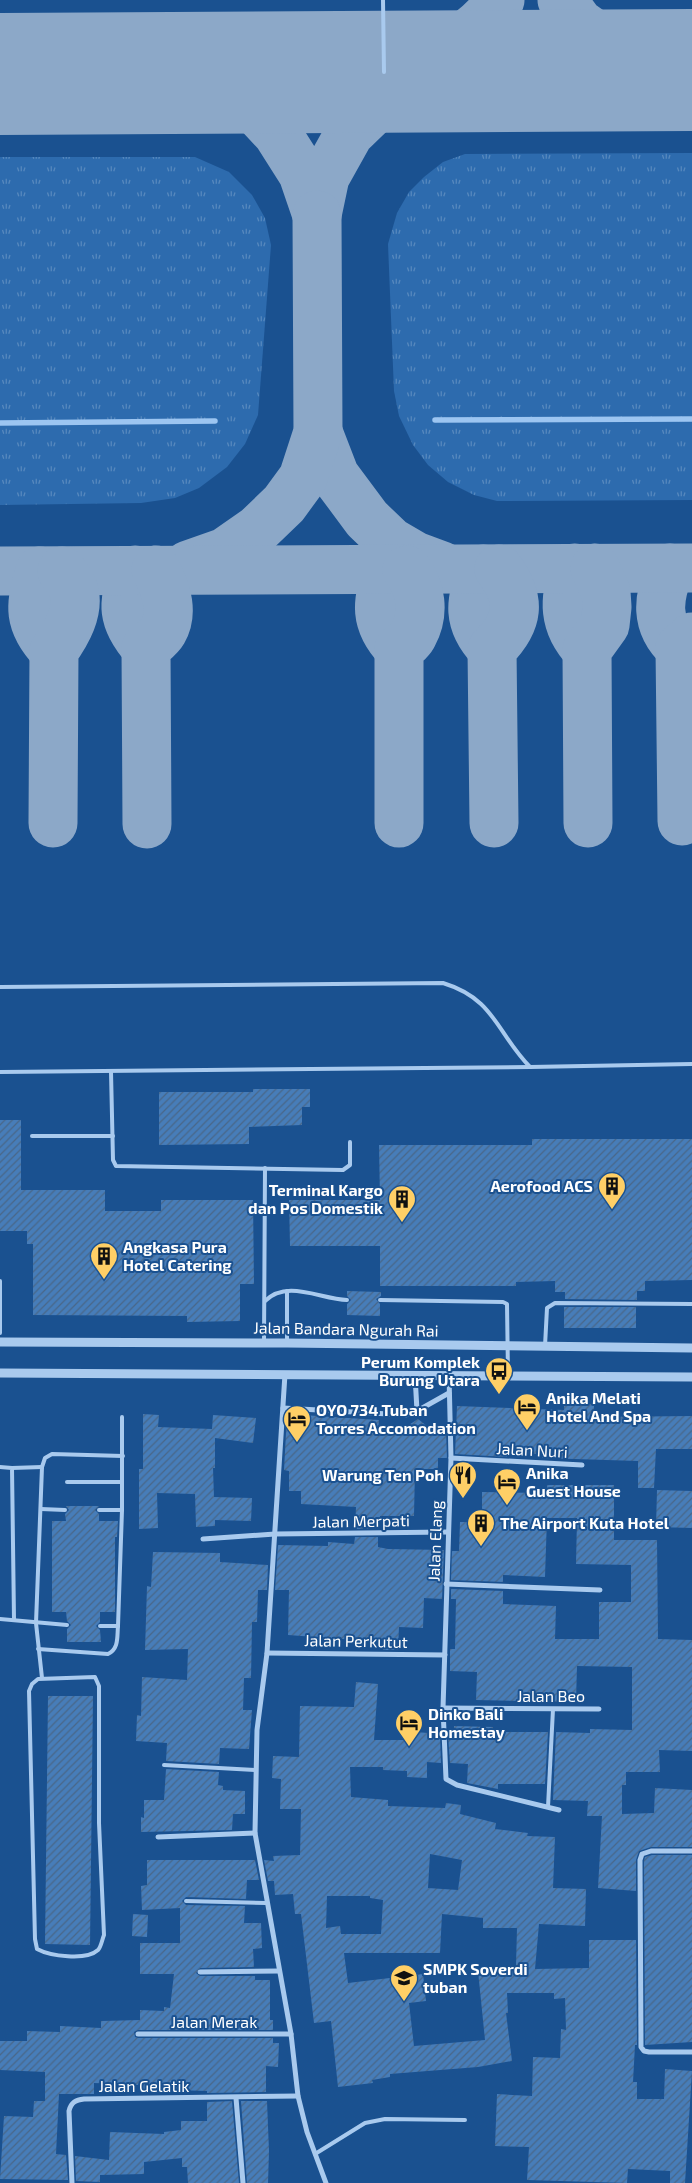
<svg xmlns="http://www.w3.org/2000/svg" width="692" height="2183" font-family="'Exo 2',sans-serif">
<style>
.grass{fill:url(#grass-tufts)}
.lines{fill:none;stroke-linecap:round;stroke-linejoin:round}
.stream{stroke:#9cc5f1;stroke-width:5.5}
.taxiway{stroke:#8ca8c8;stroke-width:49}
.runway{stroke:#8ca8c8;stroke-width:122}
.building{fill:url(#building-hatch);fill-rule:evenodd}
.service{stroke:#a9caee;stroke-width:4}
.minor{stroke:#a9caee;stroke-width:5}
.tertiary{stroke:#a9caee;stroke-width:9}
.labels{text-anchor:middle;stroke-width:4;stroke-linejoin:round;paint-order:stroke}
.poi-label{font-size:16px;font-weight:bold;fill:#fff;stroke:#1a5190;text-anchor:start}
.street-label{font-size:16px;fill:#fff;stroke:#1a5190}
</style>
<defs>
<pattern id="grass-tufts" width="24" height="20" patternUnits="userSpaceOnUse" patternTransform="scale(1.25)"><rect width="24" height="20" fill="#2d6bae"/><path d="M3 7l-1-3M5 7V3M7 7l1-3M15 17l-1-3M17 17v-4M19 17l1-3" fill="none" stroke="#5789be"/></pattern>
<pattern id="building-hatch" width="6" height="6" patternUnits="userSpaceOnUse" patternTransform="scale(1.25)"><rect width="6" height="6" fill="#477db9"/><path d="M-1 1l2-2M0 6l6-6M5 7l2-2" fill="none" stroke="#496788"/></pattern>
</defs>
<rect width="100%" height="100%" fill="#1a5190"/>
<!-- grass -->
<g class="grass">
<polygon points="692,153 692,500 497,501 474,495 448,482 428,465 413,445 399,416 394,391 388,244 397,213 409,192 424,177 443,162 465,154"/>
<polygon points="0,157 195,157 229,172 252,195 265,218 271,245 258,415 245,444 227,467 199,488 175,498 141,503 0,505"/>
</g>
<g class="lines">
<!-- stream -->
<g class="stream">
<polyline points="435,420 692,419"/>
<polyline points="0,423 215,421"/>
</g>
<!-- taxiway -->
<g class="taxiway">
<polyline points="562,0 579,23 626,56 682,70"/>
<path d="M397,68C435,56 478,34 500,0"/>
<polyline points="148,73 212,84 250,104 277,133 303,174 317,215 325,177 349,134 379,105 415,83 470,72"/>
<polyline points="318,432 335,476 367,519 391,542 415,556 442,566"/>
<polyline points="188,565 225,552 258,529 284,504 303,478 318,432 317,215"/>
<path d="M575,568C563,599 563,625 587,650"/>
<path d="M670,568C658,598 654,624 680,648"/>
<path d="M388,569C376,602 374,623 399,649"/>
<path d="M483,569C469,601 467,623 492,649"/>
<path d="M135,570C121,603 122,621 146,648"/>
<polyline points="0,571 692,568"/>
<path d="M40,571C29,605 28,624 54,651"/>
<polyline points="682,821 680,648 692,637"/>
<path d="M53,823L54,651C66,634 81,610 73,588C71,582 65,576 62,571"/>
<path d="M399,823V649C404,645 411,640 413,635C425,613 421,588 407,570"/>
<path d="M494,823L492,649C519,622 522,600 499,569"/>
<polyline points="588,823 587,650 605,625 607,607 606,592 595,568"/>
<path d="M147,824L146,648C151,643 159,638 163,631C174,612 165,587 156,570"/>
</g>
<!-- runway -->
<polyline class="runway" points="0,74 692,70"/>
</g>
<!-- building -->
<g class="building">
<polygon points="253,1089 310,1089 310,1107 302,1107 302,1125 249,1127 249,1144 159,1145 159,1092 253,1092"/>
<polygon points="0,1120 21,1120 21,1190 105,1190 105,1211 161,1211 161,1200 253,1200 254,1284 240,1284 240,1321 187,1322 187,1316 33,1315 33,1244 27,1244 27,1231 0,1231"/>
<polygon points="532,1139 692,1139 692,1280 645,1281 645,1291 637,1291 637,1300 565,1299 565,1292 555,1292 555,1281 516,1282 516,1286 380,1286 380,1246 290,1246 289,1200 380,1200 379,1145 532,1145"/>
<polygon points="347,1291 381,1292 381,1296 376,1299 380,1304 380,1316 347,1315 347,1304 351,1300 347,1296"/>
<rect x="564" y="1307" width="72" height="21"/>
<polygon points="564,1403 594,1404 594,1417 692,1416 692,1449 656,1449 654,1488 638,1488 638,1461 542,1458 542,1454 507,1453 507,1457 455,1454 457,1406 564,1410"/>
<polygon points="143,1414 159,1415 158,1427 212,1429 213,1415 256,1418 253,1443 215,1438 215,1468 213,1468 214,1497 252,1498 251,1521 215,1520 215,1526 196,1527 195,1494 157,1493 158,1528 139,1529 139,1469 143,1469"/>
<polygon points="287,1414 379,1420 378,1429 401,1430 418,1419 432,1430 446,1430 447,1458 438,1458 438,1469 415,1469 414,1516 380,1516 379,1528 355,1529 356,1507 301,1504 301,1491 289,1491 289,1471 284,1470"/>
<polygon points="547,1485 614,1485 614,1540 657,1540 658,1639 692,1640 692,1751 659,1750 660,1772 626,1772 626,1785 622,1785 622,1814 654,1813 655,1788 692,1790 692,1847 651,1847 639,1851 636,1860 636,1891 598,1888 602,1816 587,1816 588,1801 553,1800 556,1732 590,1733 590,1729 632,1730 632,1667 577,1666 576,1702 476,1700 477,1672 450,1671 450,1649 455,1649 456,1599 451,1599 451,1589 503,1591 503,1604 556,1606 555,1639 599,1639 599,1602 631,1602 631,1565 576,1564 577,1518 547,1518 545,1577 503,1575 503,1582 451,1580 452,1551 459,1551 460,1522 482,1522 482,1492 547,1493"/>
<polygon points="657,1490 692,1491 692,1528 656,1527"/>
<polygon points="66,1506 99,1506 95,1510 99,1514 99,1521 118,1521 117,1537 115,1537 115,1612 100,1612 100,1622 96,1626 100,1630 101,1642 67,1642 67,1629 71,1625 67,1621 66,1612 52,1612 52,1521 66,1521 65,1514 69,1510"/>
<polygon points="355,1537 378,1537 378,1547 388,1549 444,1550 442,1599 424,1598 423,1628 399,1627 398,1650 383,1650 383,1642 288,1635 289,1590 275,1590 278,1545 328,1546 328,1542 354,1544"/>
<polygon points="153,1552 220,1553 220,1562 268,1565 267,1590 258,1590 257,1622 252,1622 251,1678 244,1678 243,1710 252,1710 249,1749 220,1748 219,1764 166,1761 167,1743 136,1741 137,1715 141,1716 142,1677 187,1680 188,1649 145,1650 147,1586 151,1587"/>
<path d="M356,1682L378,1684L374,1740H404V1731L440,1734L441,1763L427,1762V1778L407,1777V1771L383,1770V1767H350L351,1797L388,1800V1806L445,1808L446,1803L461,1805L460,1814L496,1823L495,1829L528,1833L527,1836L555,1837L553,1888L586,1889L585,1926L539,1924L535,1969L589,1968V1940H636L637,2045H635L633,2082H637V2099H664L665,2069L692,2071L685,2183H670V2171L628,2169L627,2183L527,2180L529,2147L495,2146L497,2094L532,2096L533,2057L560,2058L561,2029L566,2030L565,1998L554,1999V1993H507L508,2013H506L512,2061L478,2067L390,2074V2077L372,2080L373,2083L338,2087L331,2021L314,2023L301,1914H295L293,1894L275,1895L274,1881H268L264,1860L274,1861L273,1856L300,1855L301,1809H280L281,1779L272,1778L273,1756L299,1757L300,1706L354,1707ZM430,1854L462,1860L458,1890L428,1888ZM327,1896H370V1898L383,1900L381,1934H341L340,1926L326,1928ZM442,1914L483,1918V1928H517L516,1965L515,1968L478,1971L485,2040L414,2046L409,2003L426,2001L423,1974L348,1983L344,1953H440Z"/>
<polygon points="48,1696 93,1696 90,1945 45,1944"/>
<polygon points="454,1726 493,1727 493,1732 548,1732 545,1784 498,1784 498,1789 467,1783 468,1764 450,1763 448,1735 454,1735"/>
<polygon points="166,1769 219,1772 218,1785 223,1786 223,1790 245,1791 245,1814 233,1814 232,1830 141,1832 141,1817 144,1818 144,1800 164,1800"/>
<polygon points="652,1855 692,1855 692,2042 645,2045 644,1861 645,1857"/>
<polygon points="147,1860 255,1860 259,1880 247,1880 246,1899 186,1897 182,1901 186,1905 245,1906 244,1923 261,1923 262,1948 253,1949 254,1967 200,1968 196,1973 200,1976 255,1976 255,1980 270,1980 270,2020 273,2020 273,2030 138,2030 134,2032 135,2037 138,2038 273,2038 273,2043 279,2043 278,2067 266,2066 266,2092 207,2093 207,2091 139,2089 139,2085 94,2083 94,2094 59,2094 56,2154 66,2155 68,2180 0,2179 4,2116 33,2117 34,2101 45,2101 45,2072 0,2070 0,2041 27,2041 27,2031 60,2032 60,2026 101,2028 101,2021 140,2020 140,2010 164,2011 164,2007 170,2008 174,1974 140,1974 140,1943 180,1943 180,1908 142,1910 141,1886 147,1885"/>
<polygon points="133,1914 148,1915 147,1937 132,1936"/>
<polygon points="232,2101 239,2183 188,2183 187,2167 182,2167 182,2158 144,2162 144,2174 100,2175 100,2182 76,2181 75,2156 109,2160 110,2132 164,2134 164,2132 181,2130 181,2121 207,2121 207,2102"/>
<polygon points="241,2101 267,2101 269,2151 268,2183 247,2183"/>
</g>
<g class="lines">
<!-- service -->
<g class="service">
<polyline points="383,0 384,72"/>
<path d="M0,987L443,983C495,999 496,1032 530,1067L692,1064"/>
<polyline points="0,1072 530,1067"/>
<polyline points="111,1072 113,1160 116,1166 343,1170 350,1165 350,1142"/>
<polyline points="32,1136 113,1136"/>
<polyline points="380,1300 503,1302 507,1304 508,1375"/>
<path d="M265,1301C287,1279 320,1299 347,1300"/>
<polyline points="0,1333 0,1281"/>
<polyline points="264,1343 265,1168"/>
<polyline points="287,1343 287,1291"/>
<polyline points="545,1346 547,1308 555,1303 692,1304"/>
<polyline points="0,1467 12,1468 14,1619"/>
<polyline points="12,1468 42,1467"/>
<polyline points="67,1482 122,1482"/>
<polyline points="41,1509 65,1510"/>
<polyline points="99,1510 122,1510"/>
<polyline points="0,1619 67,1625"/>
<polyline points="118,1626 122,1510 122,1417"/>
<path d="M38,1649L108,1654C119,1649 117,1637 118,1626H100"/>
<path d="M95,1677L99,1686V1823L104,1935C102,1940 101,1947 98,1950C86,1961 50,1956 37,1949L35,1939L29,1691L32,1684L38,1679Z"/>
<polyline points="42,1678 36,1623 42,1467 45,1458 52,1454 123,1456"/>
<polyline points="164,1765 255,1770"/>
<polyline points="548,1807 553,1709"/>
<polyline points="186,1901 266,1903"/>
<polyline points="315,2154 365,2123 385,2119 465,2120"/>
</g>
<!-- minor -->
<g class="minor">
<polyline points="285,1374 267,1653 257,1730 255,1833 291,2034 298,2096 307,2132 326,2183"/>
<polyline points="449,1375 451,1458 443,1708 446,1779 457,1785 559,1810"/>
<polyline points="283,1408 406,1415 417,1411 415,1375"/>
<polyline points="417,1411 449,1393"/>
<polyline points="451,1458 582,1465"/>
<polyline points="203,1539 275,1534 448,1532"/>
<polyline points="446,1584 600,1590"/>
<polyline points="267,1653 445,1655"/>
<polyline points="443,1708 599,1709"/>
<polyline points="158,1837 255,1833"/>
<polyline points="692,1851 651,1851 642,1854 640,1860 641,2047 644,2051 649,2052 692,2052"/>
<polyline points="200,1972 279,1971"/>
<polyline points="138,2034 291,2034"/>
<polyline points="236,2098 243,2183"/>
<path d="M72,2183L69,2111C71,2102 76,2100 84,2099L298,2096"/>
</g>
<!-- tertiary -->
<g class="tertiary">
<polyline points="0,1342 287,1343 692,1348"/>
<polyline points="0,1373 692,1377"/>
</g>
</g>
<!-- icons -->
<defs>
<g id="building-pin" transform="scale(1.4375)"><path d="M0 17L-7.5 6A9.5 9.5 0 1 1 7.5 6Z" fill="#ffcf66" stroke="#1a5190"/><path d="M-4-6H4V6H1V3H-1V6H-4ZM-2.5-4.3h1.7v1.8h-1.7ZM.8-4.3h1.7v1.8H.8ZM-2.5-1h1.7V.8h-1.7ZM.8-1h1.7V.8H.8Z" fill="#111"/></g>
<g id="bus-pin" transform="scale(1.4375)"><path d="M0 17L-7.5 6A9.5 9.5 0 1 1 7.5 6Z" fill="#ffcf66" stroke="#1a5190"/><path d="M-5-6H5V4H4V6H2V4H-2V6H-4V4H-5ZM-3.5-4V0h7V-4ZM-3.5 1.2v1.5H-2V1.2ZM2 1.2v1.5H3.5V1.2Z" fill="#111"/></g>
<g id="hotel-pin" transform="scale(1.4375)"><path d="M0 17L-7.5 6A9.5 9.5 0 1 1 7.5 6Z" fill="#ffcf66" stroke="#1a5190"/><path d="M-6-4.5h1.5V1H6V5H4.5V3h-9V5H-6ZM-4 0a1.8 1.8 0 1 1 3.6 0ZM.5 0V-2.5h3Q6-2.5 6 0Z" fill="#111"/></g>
<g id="restaurant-pin" transform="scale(1.4375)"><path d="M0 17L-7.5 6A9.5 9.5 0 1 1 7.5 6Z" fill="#ffcf66" stroke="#1a5190"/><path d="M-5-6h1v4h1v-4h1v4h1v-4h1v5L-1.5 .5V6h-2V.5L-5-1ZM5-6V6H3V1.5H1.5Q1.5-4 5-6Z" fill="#111"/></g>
<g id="school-pin" transform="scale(1.4375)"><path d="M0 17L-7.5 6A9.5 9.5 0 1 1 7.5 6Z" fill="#ffcf66" stroke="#1a5190"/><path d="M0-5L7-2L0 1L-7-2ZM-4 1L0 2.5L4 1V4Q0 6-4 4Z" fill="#111"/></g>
</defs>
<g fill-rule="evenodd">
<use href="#building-pin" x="612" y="1186"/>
<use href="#building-pin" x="402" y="1199"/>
<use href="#building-pin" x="104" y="1256"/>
<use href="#bus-pin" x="499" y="1371"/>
<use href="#hotel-pin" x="527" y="1407"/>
<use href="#hotel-pin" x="297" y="1419"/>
<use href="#restaurant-pin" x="463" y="1475"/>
<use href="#hotel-pin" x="507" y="1482"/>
<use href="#building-pin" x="481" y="1523"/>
<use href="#hotel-pin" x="409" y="1723"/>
<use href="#school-pin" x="404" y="1978"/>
</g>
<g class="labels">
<!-- poi labels -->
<g class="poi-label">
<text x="593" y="1192" text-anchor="end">Aerofood ACS</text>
<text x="383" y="1196" text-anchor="end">Terminal Kargo<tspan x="383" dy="18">dan Pos Domestik</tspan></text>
<text x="123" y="1253">Angkasa Pura<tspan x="123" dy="18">Hotel Catering</tspan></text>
<text x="480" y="1368" text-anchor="end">Perum Komplek<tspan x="480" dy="18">Burung Utara</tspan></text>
<text x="546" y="1404">Anika Melati<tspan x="546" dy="18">Hotel And Spa</tspan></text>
<text x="316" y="1416">OYO 734 Tuban<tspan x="316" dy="18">Torres Accomodation</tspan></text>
<text x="526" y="1479">Anika<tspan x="526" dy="18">Guest House</tspan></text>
<text x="444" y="1481" text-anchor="end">Warung Ten Poh</text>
<text x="500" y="1529">The Airport Kuta Hotel</text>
<text x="428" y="1720">Dinko Bali<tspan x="428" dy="18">Homestay</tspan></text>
<text x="423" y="1975">SMPK Soverdi<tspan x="423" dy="18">tuban</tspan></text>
</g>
<!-- street labels -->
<g class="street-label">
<text transform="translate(346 1329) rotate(1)" y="6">Jalan Bandara Ngurah Rai</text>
<text transform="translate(532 1450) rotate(3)" y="6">Jalan Nuri</text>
<text transform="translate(361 1521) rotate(-1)" y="6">Jalan Merpati</text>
<text transform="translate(435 1541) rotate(-88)" y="6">Jalan Elang</text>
<text transform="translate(356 1641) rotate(1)" y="6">Jalan Perkutut</text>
<text x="551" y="1702">Jalan Beo</text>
<text x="214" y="2028">Jalan Merak</text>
<text x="144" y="2092">Jalan Gelatik</text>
</g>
</g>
</svg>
